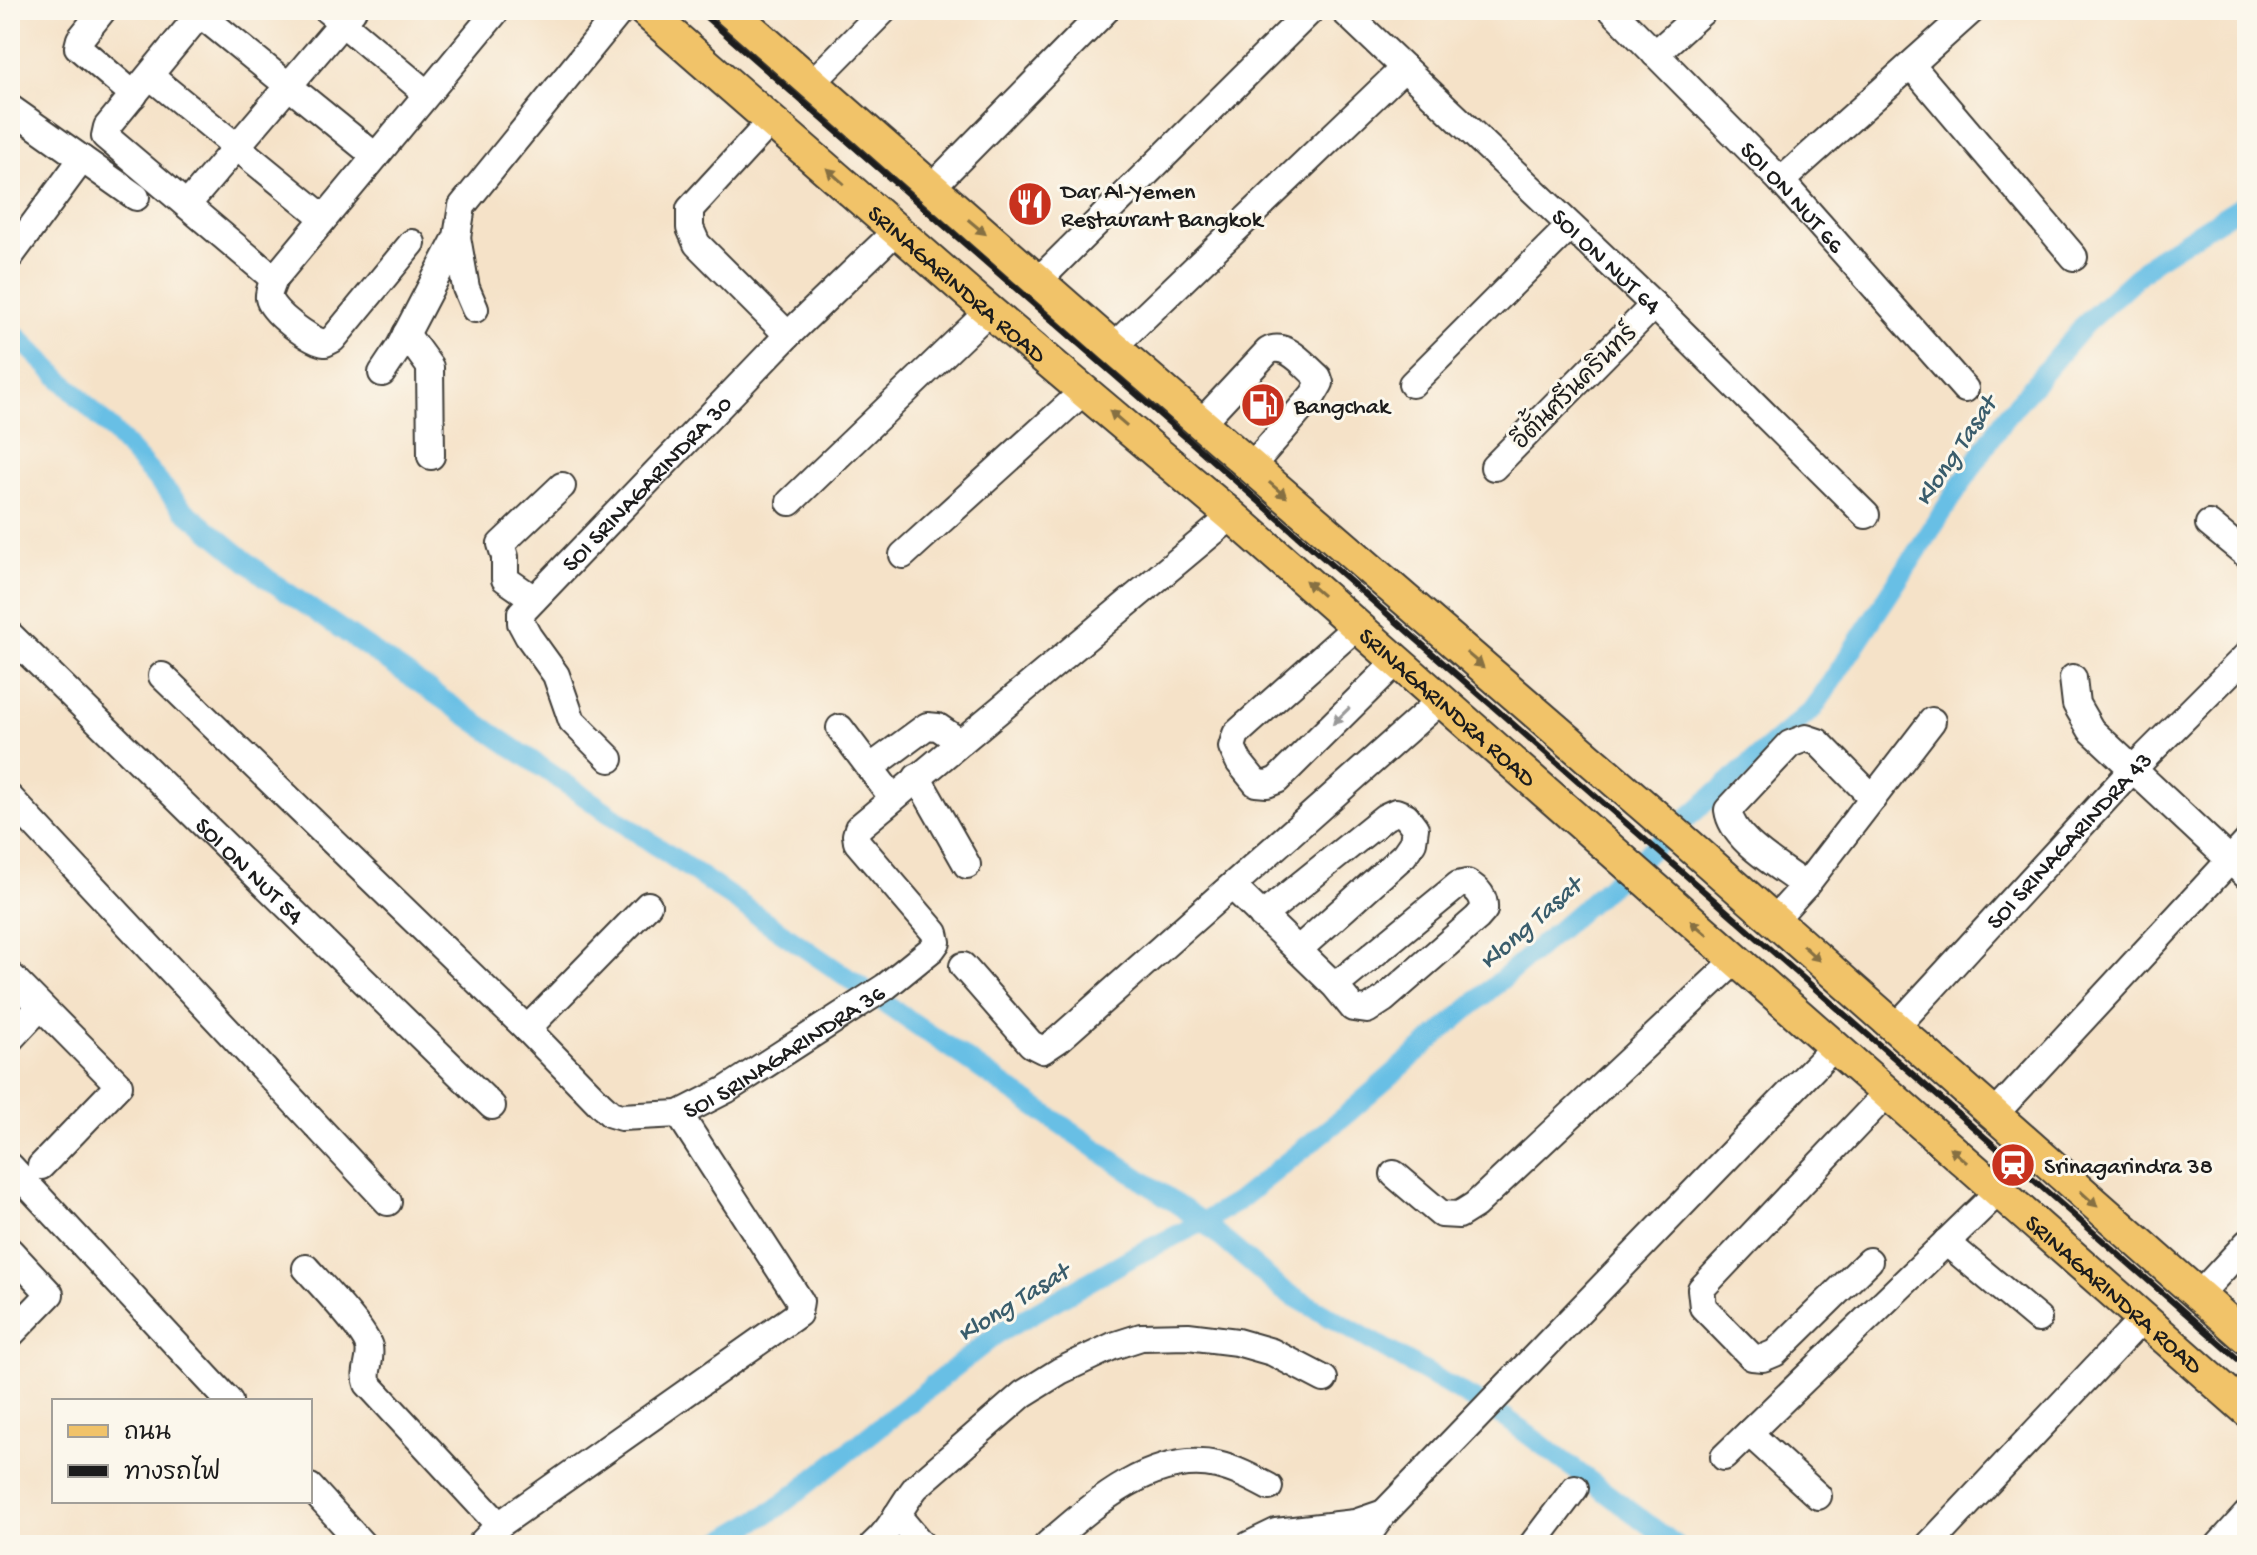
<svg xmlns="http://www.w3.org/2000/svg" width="2257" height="1555" font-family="'Gochi Hand','Playpen Sans Thai',sans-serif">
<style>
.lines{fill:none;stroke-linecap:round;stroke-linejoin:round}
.canal{stroke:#68bfe5;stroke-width:20}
.minor-casing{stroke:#3d3a36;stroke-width:30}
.major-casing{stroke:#3d3a36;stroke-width:36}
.minor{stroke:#fff;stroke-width:26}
.major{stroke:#f1c369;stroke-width:32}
.rail{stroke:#1c1c1c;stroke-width:6}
.oneway{fill:#867042}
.oneway2{fill:#999}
.labels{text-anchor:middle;stroke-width:6;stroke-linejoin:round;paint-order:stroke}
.poi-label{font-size:24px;fill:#1c1c1c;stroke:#fbf7ec;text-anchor:start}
.street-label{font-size:24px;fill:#1c1c1c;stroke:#fbf7ec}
.water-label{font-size:26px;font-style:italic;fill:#3a5d6c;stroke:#fbf7ec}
</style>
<rect width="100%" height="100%" fill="#fbf7ec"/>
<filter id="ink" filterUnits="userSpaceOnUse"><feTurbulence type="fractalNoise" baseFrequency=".0125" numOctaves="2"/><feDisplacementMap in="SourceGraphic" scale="16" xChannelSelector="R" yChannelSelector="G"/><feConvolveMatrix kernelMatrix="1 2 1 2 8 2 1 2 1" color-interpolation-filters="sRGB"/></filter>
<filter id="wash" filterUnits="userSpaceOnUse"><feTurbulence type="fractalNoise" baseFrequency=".006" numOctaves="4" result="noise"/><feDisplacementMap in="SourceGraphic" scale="32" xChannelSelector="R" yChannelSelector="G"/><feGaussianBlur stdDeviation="1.8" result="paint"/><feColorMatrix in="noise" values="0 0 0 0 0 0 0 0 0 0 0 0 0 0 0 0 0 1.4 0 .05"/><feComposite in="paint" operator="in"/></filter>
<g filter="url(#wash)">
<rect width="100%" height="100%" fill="#f5e2c8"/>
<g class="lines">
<!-- canal -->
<g class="canal">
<polyline points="10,329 111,429 183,509 268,579 1203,1222 1281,1289 1507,1419 1676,1545"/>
<polyline points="715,1545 776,1509 997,1334 1134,1256 1203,1222 1237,1202 1348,1113 1814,708 2004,419 2085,324 2156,259 2247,202"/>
</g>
</g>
</g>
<g filter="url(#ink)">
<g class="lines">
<!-- minor casing -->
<g class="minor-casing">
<g id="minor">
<polyline points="103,10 80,39 78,47 134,95"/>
<polyline points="203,10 107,127 105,136 274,279"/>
<polyline points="327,10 426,93"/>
<path id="s1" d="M1343,10L1654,305L1866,515"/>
<path id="s2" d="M1612,10L1781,181L1965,389"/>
<polyline points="200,14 375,156"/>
<polyline points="1655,54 1704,10"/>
<polyline points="1911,65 2074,257"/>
<polyline points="150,76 324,218"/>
<polyline points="812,83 884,10"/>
<polyline points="10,108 136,197"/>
<polyline points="772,120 690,209 690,228 697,244 788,335"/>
<polyline points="1781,181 1972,10"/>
<polyline points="931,188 1106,10"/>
<polyline points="187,205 353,10"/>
<polyline points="457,237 466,288 475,309"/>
<path d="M412,243L333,339L325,343C312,342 271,312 269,298C268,292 272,285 274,279L497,10"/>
<polyline points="11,255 82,159"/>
<polyline points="1039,280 1311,10"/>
<polyline points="406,334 430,367 431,456"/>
<polyline points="1113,347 1404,68"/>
<polyline points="382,373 400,346 457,237 462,206 621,10"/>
<polyline points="1412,384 1570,226"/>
<path d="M1201,423L1268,351C1286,341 1304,365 1318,377L1320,383L1313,395L1251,467"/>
<polyline points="1494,467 1654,305"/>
<polyline points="790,502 989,311"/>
<polyline points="2209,524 2247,555"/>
<polyline points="903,555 1085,390"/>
<polyline points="534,599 505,579 505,557 501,544 562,486"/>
<polyline points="1357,626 1236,734 1232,747 1239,762 1256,783 1267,784 1277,780 1397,661"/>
<path id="s3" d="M10,635L492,1106"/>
<path id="s4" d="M162,676L527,1029L601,1105L611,1114L621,1117L679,1114L726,1090L885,987L932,949L937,942L935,933L857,842L856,835L858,828L1232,516"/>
<polyline points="2073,678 2076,704 2091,730 2247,876"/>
<polyline points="840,728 870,768"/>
<path id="s5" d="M610,759L572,721L556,675L528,636L521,623V613L788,335L897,230"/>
<polyline points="917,777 967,865"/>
<polyline points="10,798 388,1202"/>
<polyline points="893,798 870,768 927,726 938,727 960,742"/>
<path d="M1232,886L1335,986L1353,1008L1367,1010L1384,999L1477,918L1484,910C1485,897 1478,889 1467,883L1458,885L1335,986"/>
<path d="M1805,886C1781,867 1732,841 1728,810L1790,744L1806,738L1818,742L1873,798"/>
<polyline points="1262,916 1385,817 1396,812 1406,816 1415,828 1413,842 1404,855 1298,950"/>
<polyline points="1774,920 1805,886 1932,721"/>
<polyline points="963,966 1031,1044 1043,1050 1058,1040 1441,700"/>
<polyline points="10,975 119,1085 41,1166"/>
<path id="s6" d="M1895,1028L2133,769L2247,655"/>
<polyline points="527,1029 648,905"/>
<polyline points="10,1039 40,1007"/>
<polyline points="1994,1115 2247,842"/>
<polyline points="10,1166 229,1401"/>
<polyline points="1394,1174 1441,1214 1459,1215 1475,1205 1736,960"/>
<polyline points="1946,1242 2038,1319"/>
<polyline points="10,1251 50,1294 10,1335"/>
<polyline points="1869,1261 1775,1353 1763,1358 1752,1357 1703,1307 1701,1289 1887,1093"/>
<path d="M306,1268C320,1284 365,1330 369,1347C372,1361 363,1371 368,1384L499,1525"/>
<polyline points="2198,1296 2247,1243"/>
<polyline points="1749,1433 1818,1496"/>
<polyline points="1724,1457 1999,1191"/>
<polyline points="310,1487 363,1545"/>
<polyline points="897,1515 922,1545"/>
<polyline points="480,1545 499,1525 798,1314 800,1301 679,1114"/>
<path d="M873,1545C892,1529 900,1507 916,1487L1023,1394L1060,1371L1113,1346L1141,1337L1188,1336L1237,1342L1272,1352L1324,1379"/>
<path d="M1047,1545C1092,1506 1152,1451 1217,1465C1235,1469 1252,1478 1269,1487"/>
<polyline points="1249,1545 1276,1532 1355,1523 1384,1513"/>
<polyline points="1357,1545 1365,1539 1384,1513 1834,1047"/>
<polyline points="1532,1545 1575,1488"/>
<polyline points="1929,1545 2143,1318"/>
<polyline points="2219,1545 2247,1514"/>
</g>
</g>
<!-- major casing -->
<g class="major-casing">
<g id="major">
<path id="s7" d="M644,10L989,311L1232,516L2247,1410"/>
<polyline points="729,10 1113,347 1689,845 2247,1338"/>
</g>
</g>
<!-- minor -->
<use href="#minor" class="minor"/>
<!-- major -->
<use href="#major" class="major"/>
<!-- rail -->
<polyline class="rail" points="698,10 2247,1367"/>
</g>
<!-- one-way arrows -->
<defs><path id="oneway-solid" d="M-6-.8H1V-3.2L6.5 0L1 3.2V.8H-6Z" transform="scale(2)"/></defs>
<g class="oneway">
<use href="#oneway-solid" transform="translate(835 176) rotate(-138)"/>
<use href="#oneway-solid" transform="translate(977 227) rotate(40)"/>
<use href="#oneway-solid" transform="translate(1118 418) rotate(-139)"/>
<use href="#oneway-solid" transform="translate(1278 490) rotate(41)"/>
<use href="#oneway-solid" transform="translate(1314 588) rotate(-139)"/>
<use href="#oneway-solid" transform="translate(1475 660) rotate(41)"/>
<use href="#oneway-solid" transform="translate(1699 928) rotate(-139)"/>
<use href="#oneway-solid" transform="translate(1811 953) rotate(42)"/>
<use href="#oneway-solid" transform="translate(1958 1155) rotate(-139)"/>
<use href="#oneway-solid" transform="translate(2089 1199) rotate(42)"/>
</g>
<use class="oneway2" href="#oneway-solid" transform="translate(1341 716) rotate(135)"/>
</g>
<!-- icons -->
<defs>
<g id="restaurant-disc" transform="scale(2.3)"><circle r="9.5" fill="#c8321e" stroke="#fbf7ec"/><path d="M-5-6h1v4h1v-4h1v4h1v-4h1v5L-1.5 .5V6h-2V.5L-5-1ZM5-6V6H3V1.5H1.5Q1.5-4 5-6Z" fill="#fff"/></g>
<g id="fuel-disc" transform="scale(2.3)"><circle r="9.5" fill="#c8321e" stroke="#fbf7ec"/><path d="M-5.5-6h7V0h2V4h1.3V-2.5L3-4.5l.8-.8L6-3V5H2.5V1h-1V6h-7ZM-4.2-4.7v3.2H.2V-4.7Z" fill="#fff"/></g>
<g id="station-disc" transform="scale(2.3)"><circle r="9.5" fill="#c8321e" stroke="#fbf7ec"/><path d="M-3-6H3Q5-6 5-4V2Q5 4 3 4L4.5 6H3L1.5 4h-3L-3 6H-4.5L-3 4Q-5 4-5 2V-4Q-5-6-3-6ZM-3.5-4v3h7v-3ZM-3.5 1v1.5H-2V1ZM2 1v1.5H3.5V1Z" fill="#fff"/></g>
</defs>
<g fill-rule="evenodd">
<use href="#restaurant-disc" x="1030" y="204"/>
<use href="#fuel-disc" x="1263" y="405"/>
<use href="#station-disc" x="2013" y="1165"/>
</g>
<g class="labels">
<!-- poi labels -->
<g class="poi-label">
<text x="1061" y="198">Dar Al-Yemen<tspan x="1061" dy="28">Restaurant Bangkok</tspan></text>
<text x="1294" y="413">Bangchak</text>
<text x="2044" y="1173">Srinagarindra 38</text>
</g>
<!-- street labels -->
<g class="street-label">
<text dy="8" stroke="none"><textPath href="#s2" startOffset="260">SOI ON NUT 66</textPath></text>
<text dy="8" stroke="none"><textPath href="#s1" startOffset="364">SOI ON NUT 64</textPath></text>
<text dy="8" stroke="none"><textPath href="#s7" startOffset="416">SRINAGARINDRA ROAD</textPath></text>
<text transform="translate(1574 386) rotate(-45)" y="8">อีตั้นศรีนครินทร์</text>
<text dy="8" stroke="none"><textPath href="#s5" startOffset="356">SOI SRINAGARINDRA 30</textPath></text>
<text dy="8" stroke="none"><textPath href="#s7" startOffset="1064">SRINAGARINDRA ROAD</textPath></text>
<text dy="8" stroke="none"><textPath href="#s6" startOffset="256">SOI SRINAGARINDRA 43</textPath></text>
<text dy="8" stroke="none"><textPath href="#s3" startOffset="336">SOI ON NUT 54</textPath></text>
<text dy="8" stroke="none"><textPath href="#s4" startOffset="818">SOI SRINAGARINDRA 36</textPath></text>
<text dy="8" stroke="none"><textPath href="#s7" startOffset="1952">SRINAGARINDRA ROAD</textPath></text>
</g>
<!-- water labels -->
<g class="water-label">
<text transform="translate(1954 450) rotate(-56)" y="9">Klong Tasat</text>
<text transform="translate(1529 922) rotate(-41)" y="9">Klong Tasat</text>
<text transform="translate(1012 1301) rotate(-32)" y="9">Klong Tasat</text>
</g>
</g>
<!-- margin -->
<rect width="2257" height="1555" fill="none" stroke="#fbf7ec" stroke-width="40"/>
<!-- legend -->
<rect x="52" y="1399" width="260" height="104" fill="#fbf7ec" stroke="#a29f99" stroke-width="2"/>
<rect x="68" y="1425" width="40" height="12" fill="#f1c369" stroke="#a29f99" stroke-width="2"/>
<text x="124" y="1439" font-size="24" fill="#1c1c1c">ถนน</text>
<rect x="68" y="1465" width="40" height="12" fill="#1c1c1c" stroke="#a29f99" stroke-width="2"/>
<text x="124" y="1479" font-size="24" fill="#1c1c1c">ทางรถไฟ</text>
</svg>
